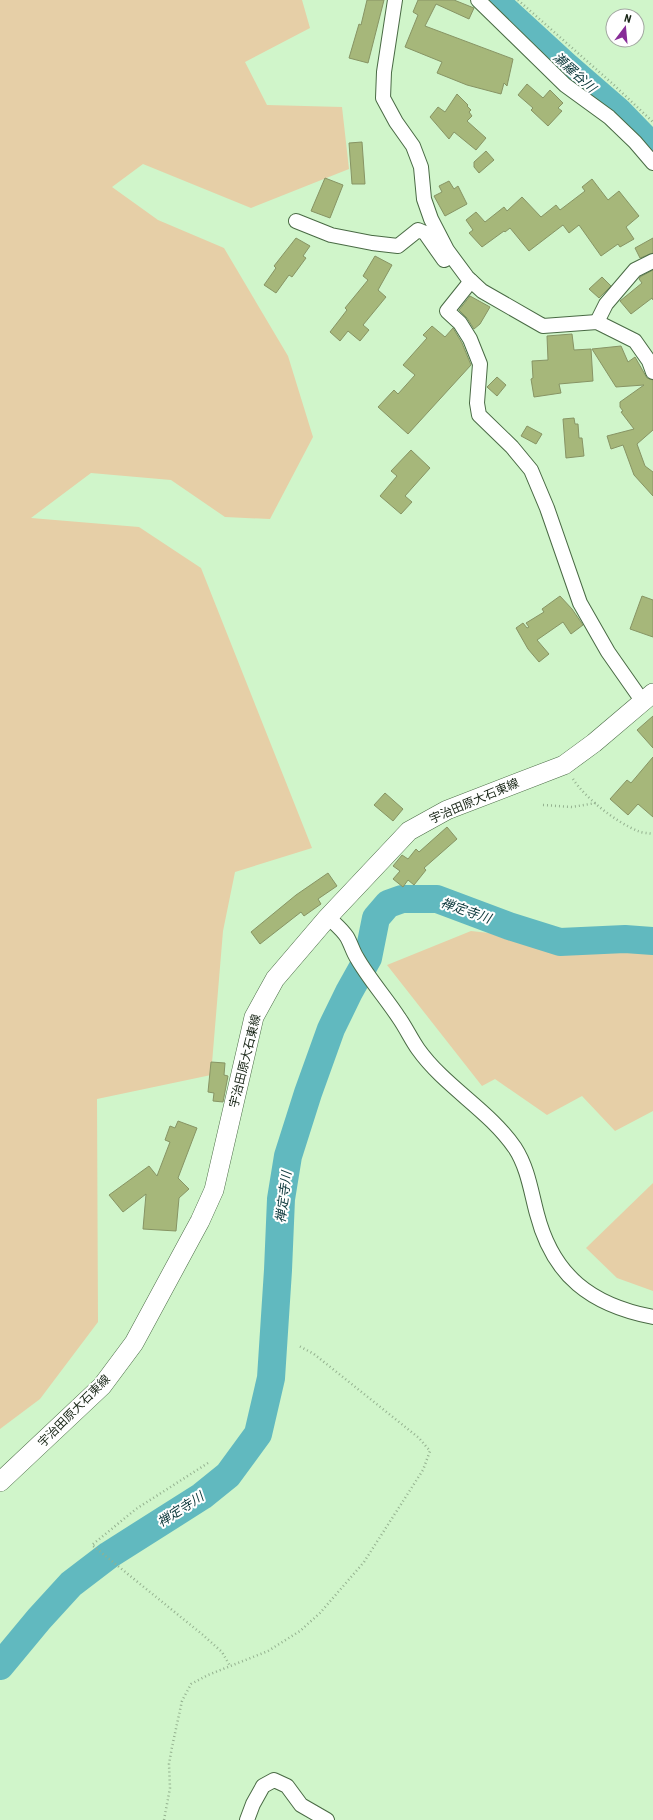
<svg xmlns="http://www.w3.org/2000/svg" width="653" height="1820" font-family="'Roboto Condensed','Noto Sans JP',sans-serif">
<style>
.green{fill:#e6cfa7}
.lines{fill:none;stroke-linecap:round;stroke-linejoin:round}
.river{stroke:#61b9bf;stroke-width:28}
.building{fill:#a6b77a;stroke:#879464}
.street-casing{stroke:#496a44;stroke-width:16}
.secondary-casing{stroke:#496a44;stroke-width:20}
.path{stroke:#94b18f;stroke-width:2.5;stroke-dasharray:1 3;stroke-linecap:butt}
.street{stroke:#fff;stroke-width:14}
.secondary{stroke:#fff;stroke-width:19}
.labels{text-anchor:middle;stroke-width:4;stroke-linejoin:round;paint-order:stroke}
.street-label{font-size:12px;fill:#172415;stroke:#fff}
.water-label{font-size:13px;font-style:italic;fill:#0b373a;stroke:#fff}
</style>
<rect width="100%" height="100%" fill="#d0f5ca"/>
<!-- green -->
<g class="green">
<polygon points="0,0 302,0 310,28 245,62 267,105 342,107 349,169 251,208 143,164 112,187 158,220 224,248 288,356 313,437 270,519 225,517 171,480 91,473 31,518 139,527 201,568 312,848 235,872 223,931 211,1075 97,1099 98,1322 40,1399 0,1429"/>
<polygon points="471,931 653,951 653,1111 615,1131 582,1096 547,1115 495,1079 482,1086 387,965"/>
<polygon points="653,1183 653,1291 617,1278 586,1248"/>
</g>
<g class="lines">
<!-- river -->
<g class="river">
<polyline points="494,0 565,65 618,111 653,147"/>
<polyline points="0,1666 39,1619 71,1584 109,1555 202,1496 228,1475 258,1434 271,1378 278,1270 281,1199 288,1156 308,1093 331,1029 349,992 368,958 376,918 388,904 402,899 437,899 509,926 560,942 625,939 653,941"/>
</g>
</g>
<!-- building -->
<g class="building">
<polygon points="367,0 384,0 368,63 349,58 359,24 361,25"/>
<polygon points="418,0 454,0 474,8 469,19 436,4 425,26 513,59 507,86 504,83 501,94 467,85 437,73 442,62 405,47 418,15 413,12"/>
<polygon points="527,84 543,98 550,90 563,103 558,108 562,111 548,126 531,110 533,108 518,95"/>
<polygon points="457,94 468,105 467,106 471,110 469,112 472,116 467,121 486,138 476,150 454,132 449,139 430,117 438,107 445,112"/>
<polygon points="362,142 365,184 352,184 349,143"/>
<polygon points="486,151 494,160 479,173 474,167 474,162"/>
<polygon points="325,178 343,185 330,218 311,211"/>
<polygon points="592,179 608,200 619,191 639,216 626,227 634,239 620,247 618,244 601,256 579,225 569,233 563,225 529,251 510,228 505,232 504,231 482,247 469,233 473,230 466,220 476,212 485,222 504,207 507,211 522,197 541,217 556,205 560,210 585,191 582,187"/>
<polygon points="449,181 454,189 458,186 467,204 445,216 434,196 442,192 439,186"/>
<polygon points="296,238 310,246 303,256 306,258 292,277 289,275 276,293 264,285 276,268 274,266"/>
<polygon points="653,238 653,253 640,258 635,248"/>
<polygon points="375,256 392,265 378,290 386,297 363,325 369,330 360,341 348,331 340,341 330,332 347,310 345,308 368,280 363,276"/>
<polygon points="653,270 653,300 652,298 631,314 620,301 642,283 639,279 640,277"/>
<polygon points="602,277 611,286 599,298 589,289"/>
<polygon points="470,296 490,307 480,324 474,329 467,318 459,310"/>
<polygon points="432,326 445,337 453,328 462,343 471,365 408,434 378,407 394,390 398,394 415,375 403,365 427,338 423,335"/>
<polygon points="572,334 574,350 591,349 593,381 559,384 561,393 534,397 531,379 533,378 532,361 548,360 547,336"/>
<polygon points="621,346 628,362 635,357 647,378 653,380 653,430 637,444 645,466 653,472 653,496 634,475 623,445 611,449 607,436 634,429 621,412 623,411 620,407 620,402 644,385 616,387 592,349"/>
<polygon points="497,377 506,385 497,396 487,387"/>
<polygon points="574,418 575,424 578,424 579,438 582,438 584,456 566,458 563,419"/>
<polygon points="527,426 542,434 536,444 521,436"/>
<polygon points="411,450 430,468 405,496 412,502 401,514 380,496 397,476 391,471"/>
<polygon points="560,596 572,609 583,625 571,634 563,622 537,640 549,654 539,662 528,649 516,628 523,623 527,628 529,627 526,623 544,612 542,609"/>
<polygon points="642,596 653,600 653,637 630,629"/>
<polygon points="653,716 653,748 637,730"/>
<polygon points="653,757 653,817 638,804 628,815 610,799 627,780 631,783"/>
<polygon points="385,793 403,809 393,821 374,805"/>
<polygon points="447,827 457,839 424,868 426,870 414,885 408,880 403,887 393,879 400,871 393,866 402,855 408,859 416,849 419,852"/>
<polygon points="328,873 337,886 318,899 321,904 304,916 301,912 260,944 251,932 296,895"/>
<polygon points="211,1062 225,1063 224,1075 228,1076 223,1102 213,1101 214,1093 208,1092"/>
<polygon points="178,1121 197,1128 178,1178 189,1189 179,1198 176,1231 143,1229 146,1194 123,1212 109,1195 149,1166 157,1176 170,1142 165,1140 170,1126 175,1128"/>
</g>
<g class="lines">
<!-- street casing -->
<g class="street-casing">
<g id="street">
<polyline points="395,0 384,72 383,98 396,122 413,146 421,167 424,199 431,219 447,250 467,277 482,291 543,326 597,322 635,341 649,361 653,372"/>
<polyline points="478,0 565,85 609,117 635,142 653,163"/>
<polyline points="296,221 331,235 372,243 398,246 418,230 425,233 444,260 450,257"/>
<polyline points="471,281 447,311 460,323 470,339 480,364 477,403 479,415 512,447 531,470 547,508 580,603 608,652 643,702"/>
<polyline points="597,322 606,304 635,270 653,261"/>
<path d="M328,917C334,923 342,929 347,937C351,944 353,952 357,958C369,979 386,998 399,1018C406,1028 411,1039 418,1049C445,1087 489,1110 515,1148C528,1168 531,1192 537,1214C553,1276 591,1305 653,1317"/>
<polyline points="247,1820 253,1804 263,1786 274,1780 287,1786 301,1805 327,1820"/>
</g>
</g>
<!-- secondary casing -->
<g class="secondary-casing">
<polyline id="secondary" points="0,1482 102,1386 134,1343 200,1221 214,1190 254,1017 275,979 328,917 409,831 447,810 564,765 594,743 653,693"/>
</g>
<!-- path -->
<g class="path">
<polyline points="518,0 614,85 653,122"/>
<path d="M573,779C586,799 616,822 638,831C642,833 648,833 653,834"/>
<polyline points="543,805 572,807 596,803"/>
<polyline points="208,1463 136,1509 92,1545 203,1635 222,1652 230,1666"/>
<polyline points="164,1820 170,1788 169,1764 172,1747 182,1701 191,1684 208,1675 268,1651 300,1631 320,1613 364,1562 423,1470 430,1451 419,1438 314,1354 299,1346"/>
</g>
<!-- street -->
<use href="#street" class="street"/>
<!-- secondary -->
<use href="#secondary" class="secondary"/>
</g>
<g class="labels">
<!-- street labels -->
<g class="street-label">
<text transform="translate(474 801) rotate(-23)" y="4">宇治田原大石東線</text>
<text transform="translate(245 1061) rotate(-76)" y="4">宇治田原大石東線</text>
<text transform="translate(74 1411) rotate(-45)" y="4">宇治田原大石東線</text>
</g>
<!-- water labels -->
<g class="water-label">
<text transform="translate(575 72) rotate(42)" y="5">瀬羅谷川</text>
<text transform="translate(466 910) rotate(19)" y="5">禅定寺川</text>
<text transform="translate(283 1197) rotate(-83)" y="5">禅定寺川</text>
<text transform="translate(180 1509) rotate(-33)" y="5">禅定寺川</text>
</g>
</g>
<!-- north arrow -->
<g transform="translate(625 28) rotate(16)"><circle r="19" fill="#ffffff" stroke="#a2a7a1"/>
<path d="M0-3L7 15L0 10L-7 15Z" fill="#872c97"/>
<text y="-6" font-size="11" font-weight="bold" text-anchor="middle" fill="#172415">N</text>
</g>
</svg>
